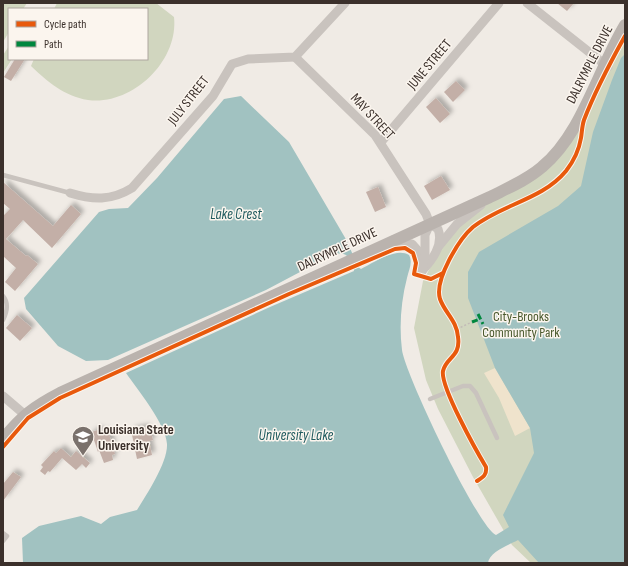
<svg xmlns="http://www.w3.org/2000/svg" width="628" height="566" font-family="'Sofia Sans Condensed',sans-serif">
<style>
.green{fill:#d1d6bf}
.sand{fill:#efe3cc}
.water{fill:#a1c2c1}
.building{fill:#c3afa7;filter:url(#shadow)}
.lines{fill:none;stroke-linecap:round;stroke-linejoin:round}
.path{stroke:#c2bbb6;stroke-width:1.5;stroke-dasharray:2 2;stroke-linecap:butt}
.lane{stroke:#c9c3be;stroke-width:4.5}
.street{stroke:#c9c3be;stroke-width:9}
.secondary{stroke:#bab3ae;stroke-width:12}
.quiet{stroke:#00873e;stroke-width:3;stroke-dasharray:6 3;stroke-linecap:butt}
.cycleway-casing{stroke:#fbf5ee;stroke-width:6}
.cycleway{stroke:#e8590c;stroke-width:4}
.labels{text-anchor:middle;stroke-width:3;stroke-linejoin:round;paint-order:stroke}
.street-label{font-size:14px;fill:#3b302b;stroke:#fbf5ee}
.park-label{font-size:14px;fill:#4a5a2e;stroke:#fbf5ee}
.poi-label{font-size:14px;font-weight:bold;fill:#3b302b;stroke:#fbf5ee;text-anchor:start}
.water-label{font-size:15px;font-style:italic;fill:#1f5a5e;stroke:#fbf5ee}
</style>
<defs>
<filter id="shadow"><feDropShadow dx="3.5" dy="-3.5" stdDeviation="2" flood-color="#0004"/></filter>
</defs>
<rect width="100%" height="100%" fill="#f0ebe5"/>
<!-- green -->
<g class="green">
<polygon points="3,3 27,3 23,9 9,9 9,32 3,42"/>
<path d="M57,3H156L174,17C179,61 132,106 88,100C64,96 48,82 31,66L34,59H147V9H54Z"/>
<polygon points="625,28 625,563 531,563 512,545 473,477 438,409 426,380 414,328 423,281 449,233 559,150"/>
<polygon points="9,46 9,59 12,59 3,73 3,55"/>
</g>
<!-- sand -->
<polygon class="sand" points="495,368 530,428 515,436 499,398 484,373"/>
<!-- water -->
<path class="water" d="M625,54V563H539L518,540C509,545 489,552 488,563H23L22,538L39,526L81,516L101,524L110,517L137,510C147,494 168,462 167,444C166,424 137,389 126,373L270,307L354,271C353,258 347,252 334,254L266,290L108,360L86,361L58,346L26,309L24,298L99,212L109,209L128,208L157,178L224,99L241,96L289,142L347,241L358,267L361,269C373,263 396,247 409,255C413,263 409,269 407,278C401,301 399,326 402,350C405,374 479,529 496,535L509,527L503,515L534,453L530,428L495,368L468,298V272L479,252L558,206L581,186L593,132L612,80L621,58Z"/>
<!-- building -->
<g class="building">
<polygon points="557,3 574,3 567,11"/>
<polygon points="15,59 25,59 11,81 4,77"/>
<polygon points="456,81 465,90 453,102 444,92"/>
<polygon points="436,98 450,114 440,123 426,107"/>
<polygon points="441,176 450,190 432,200 424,186"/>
<polygon points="3,182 53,226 71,205 81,214 52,248 23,220 6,239 26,256 27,255 38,264 15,291 5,282 16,268 3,256 3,216 10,209 3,203"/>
<polygon points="378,187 386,207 375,212 366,192"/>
<polygon points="17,315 32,328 20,341 6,328"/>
<polygon points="146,427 148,434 151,433 153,440 149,441 152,455 137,459 131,430"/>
<polygon points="100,429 101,433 108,431 115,454 112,455 113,460 104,463 99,450 98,452 94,440 89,442 86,437 92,434 92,432"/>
<polygon points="61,448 71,457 76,451 90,463 86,468 82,464 76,470 62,458 50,472 48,471 45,475 40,471 43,467 41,465 54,451 56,453"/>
<polygon points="13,472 21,477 3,501 3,484"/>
</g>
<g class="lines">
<!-- path -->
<polyline class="path" points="457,329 472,322"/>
<!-- lane -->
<g class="lane">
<polyline points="3,175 70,193"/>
<path d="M3,296C9,303 7,312 3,320"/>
<polyline points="430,399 463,386 470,386 476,393 497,438"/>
<polyline points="3,533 7,536 3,541"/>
</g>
<!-- street -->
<g class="street">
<polyline points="527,3 608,67"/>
<path d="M295,57L375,135L426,214L430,224L438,229C444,245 432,260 422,271"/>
<polyline points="381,142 499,3"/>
<path d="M70,193C93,200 111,201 132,188L213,96L232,64L248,59L295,57L345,3"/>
<polyline points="393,240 401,244 412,244 420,253 422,263"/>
<polyline points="439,246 457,224 481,205"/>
<polyline points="422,271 425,254 425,235 430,224"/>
<polyline points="3,396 24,414"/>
</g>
<!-- secondary -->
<path class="secondary" d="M3,439C22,416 33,407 60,393L490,197C508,188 527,180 542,167C582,134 598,70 625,25"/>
<!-- quiet -->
<g class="quiet">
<polyline points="478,314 483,324"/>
<polyline points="472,322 480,319"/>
</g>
<!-- cycleway casing -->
<g class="cycleway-casing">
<g id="cycleway">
<polyline points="3,447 28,418 60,398 289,294 395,249 405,248 413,253 416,263 414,274 431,279 443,273"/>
<path d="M477,481C483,477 487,475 486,467C477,452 440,386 443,371C446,357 461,357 458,337C457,321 445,313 440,299C434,280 459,239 473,227C502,204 542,200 566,171C573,162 579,150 581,138C582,132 582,126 584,120C595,91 610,63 625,36"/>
</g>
</g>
<!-- cycleway -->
<use href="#cycleway" class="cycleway"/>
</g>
<!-- icons -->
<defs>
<g id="university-pin" transform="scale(1.15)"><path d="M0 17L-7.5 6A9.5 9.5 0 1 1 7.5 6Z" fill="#7a716c" stroke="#fbf5ee"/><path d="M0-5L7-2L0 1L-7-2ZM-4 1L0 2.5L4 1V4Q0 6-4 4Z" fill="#fff"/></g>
</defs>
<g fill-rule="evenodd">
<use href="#university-pin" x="83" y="437"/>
</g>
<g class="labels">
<!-- street labels -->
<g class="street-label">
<text transform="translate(429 64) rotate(-50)" y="5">JUNE STREET</text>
<text transform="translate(589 64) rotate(-63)" y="5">DALRYMPLE DRIVE</text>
<text transform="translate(188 100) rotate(-52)" y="5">JULY STREET</text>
<text transform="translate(373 116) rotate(47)" y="5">MAY STREET</text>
<text transform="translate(337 249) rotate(-25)" y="5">DALRYMPLE DRIVE</text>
</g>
<!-- park labels -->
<g class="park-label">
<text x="521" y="321">City-Brooks<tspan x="521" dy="16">Community Park</tspan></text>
</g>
<!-- poi labels -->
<g class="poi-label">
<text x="98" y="434">Louisiana State<tspan x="98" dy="16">University</tspan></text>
</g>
<!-- water labels -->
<g class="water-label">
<text x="236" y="219">Lake Crest</text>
<text x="296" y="440">University Lake</text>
</g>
</g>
<!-- border -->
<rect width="628" height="566" fill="none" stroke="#3b302b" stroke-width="8"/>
<!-- legend -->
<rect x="8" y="8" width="140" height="52" fill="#fbf5ee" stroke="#aea6a0"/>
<rect x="16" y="21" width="20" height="6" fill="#e8590c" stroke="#aea6a0"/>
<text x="44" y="28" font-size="12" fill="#3b302b">Cycle path</text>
<rect x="16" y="41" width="20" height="6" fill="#00873e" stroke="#aea6a0"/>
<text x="44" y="48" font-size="12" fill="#3b302b">Path</text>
</svg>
